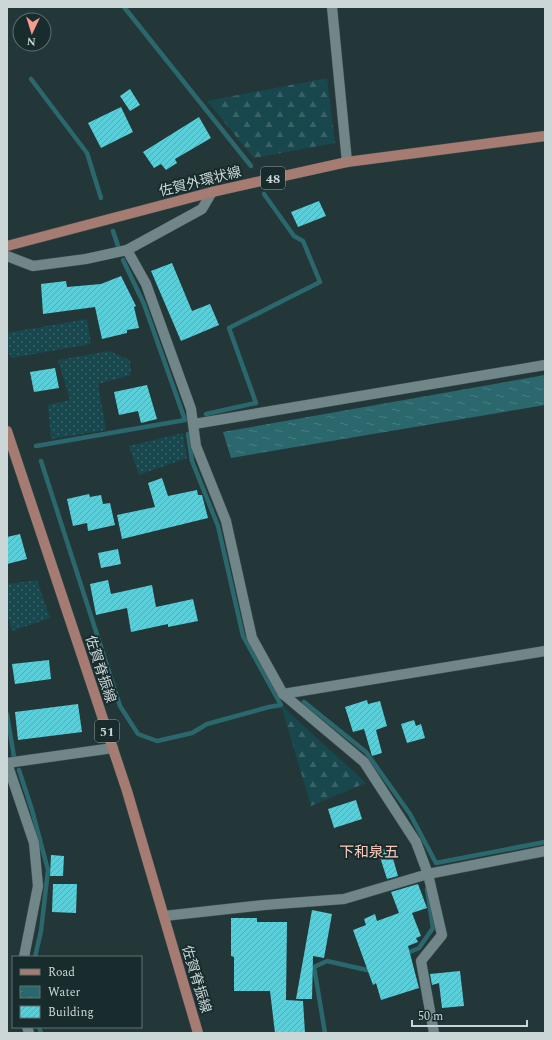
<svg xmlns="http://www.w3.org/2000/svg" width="552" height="1040" font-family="Spectral,'Noto Sans JP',serif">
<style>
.forest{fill:url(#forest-firs)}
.garden{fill:url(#garden-dots)}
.water{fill:url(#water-ripples)}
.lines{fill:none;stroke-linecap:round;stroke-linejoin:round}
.stream{stroke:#2b686e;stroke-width:4.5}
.building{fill:url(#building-hatch)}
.street-casing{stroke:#415153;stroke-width:11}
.primary-casing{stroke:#415153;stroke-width:11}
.street{stroke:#718688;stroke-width:10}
.primary{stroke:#a67b71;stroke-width:10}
.labels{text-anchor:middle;stroke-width:4;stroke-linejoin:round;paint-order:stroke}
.shield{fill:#192c2d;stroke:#96a3a4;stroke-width:1}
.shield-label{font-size:13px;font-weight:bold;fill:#cbd6d7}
.street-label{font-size:14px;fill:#cbd6d7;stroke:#192c2d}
.neighbourhood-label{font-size:15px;fill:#fac8bd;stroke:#192c2d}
</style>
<defs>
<pattern id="forest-firs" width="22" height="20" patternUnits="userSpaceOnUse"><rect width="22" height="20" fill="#18484d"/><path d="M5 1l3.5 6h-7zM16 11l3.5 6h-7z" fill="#386266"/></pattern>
<pattern id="garden-dots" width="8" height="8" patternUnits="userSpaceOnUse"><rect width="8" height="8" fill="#18484d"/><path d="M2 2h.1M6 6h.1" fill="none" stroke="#386266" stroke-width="1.8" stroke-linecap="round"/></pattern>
<pattern id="water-ripples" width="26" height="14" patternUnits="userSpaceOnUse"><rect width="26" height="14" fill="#2b686e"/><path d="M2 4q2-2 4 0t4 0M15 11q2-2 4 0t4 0" fill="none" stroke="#487d82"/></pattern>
<pattern id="building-hatch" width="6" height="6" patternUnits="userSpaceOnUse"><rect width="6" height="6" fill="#5acfda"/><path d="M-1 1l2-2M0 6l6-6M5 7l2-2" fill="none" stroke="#53abb4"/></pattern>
</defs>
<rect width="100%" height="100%" fill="#233638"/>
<!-- forest -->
<g class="forest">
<polygon points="327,78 335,143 254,158 207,101"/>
<polygon points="281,705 366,783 311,806"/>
</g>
<!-- garden -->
<g class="garden">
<polygon points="87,319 91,344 11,358 7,348 7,333"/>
<polygon points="109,351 130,360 131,375 98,384 106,430 51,439 48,405 70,400 58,360"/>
<polygon points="183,433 187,458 139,475 129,446"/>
<polygon points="37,580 50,618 12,631 7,614 7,584"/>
</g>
<!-- water -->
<polygon class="water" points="545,375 545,405 231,458 223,432"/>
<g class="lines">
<!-- stream -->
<g class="stream">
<polyline points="124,7 251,166"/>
<polyline points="31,79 87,153 101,198"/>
<polyline points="113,231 118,246"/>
<polyline points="206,414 256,403 229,328 320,282 303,241 294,236 264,194"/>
<polyline points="36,446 185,420 144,304 123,260"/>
<polyline points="41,461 120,706 138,734 157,741 192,733 207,724 269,707 281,705 243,636 218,526 192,461 188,434"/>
<polyline points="304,702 366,752 410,814 436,863 545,842"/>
<polyline points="7,714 14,757"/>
<polyline points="19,770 32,810 48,870 41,931 35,957"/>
<polyline points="405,954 419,948 433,928 427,889"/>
<polyline points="39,1027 41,1033"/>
<polyline points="325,1033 314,967 327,961 367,970 373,967"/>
</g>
</g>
<!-- building -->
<g class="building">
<polygon points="130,89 140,105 130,111 120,96"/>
<polygon points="121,107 133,132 101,148 88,123"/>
<polygon points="199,117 211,138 175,159 177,163 166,170 161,164 154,168 143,152"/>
<polygon points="319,201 326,216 298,227 291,212"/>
<polygon points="172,263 192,311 210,304 219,325 181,341 151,271"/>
<polygon points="121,276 136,306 134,307 139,328 127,330 127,333 102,339 95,307 43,314 41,284 66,281 67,287 101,284"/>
<polygon points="55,368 59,388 34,392 30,372"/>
<polygon points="147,385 157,419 141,423 138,411 119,415 114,392"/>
<polygon points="162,478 168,496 197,490 198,495 202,495 208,518 122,539 117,515 155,507 148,483"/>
<polygon points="89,494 90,497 101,495 103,504 110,503 115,525 88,531 87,523 73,526 67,499"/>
<polygon points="20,534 27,559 7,564 7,537"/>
<polygon points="118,549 121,564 101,568 98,553"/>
<polygon points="108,580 111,594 152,585 156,607 193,599 198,621 168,627 168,624 131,632 127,608 96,615 90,584"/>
<polygon points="49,660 51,679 15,684 12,664"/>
<polygon points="367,700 368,704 380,701 387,726 376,730 382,753 372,756 364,729 353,732 345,707"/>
<polygon points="78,704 82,732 18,740 15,712"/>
<polygon points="414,720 416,726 421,724 425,738 407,743 401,724"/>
<polygon points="356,800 362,819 334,828 328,809"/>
<polygon points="390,848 398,876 387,879 378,851"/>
<polygon points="51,855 64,856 63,876 50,876"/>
<polygon points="53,884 77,884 76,913 52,912"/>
<polygon points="418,884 427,908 412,913 421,936 416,938 418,942 408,946 419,988 381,1000 376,983 373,985 353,930 366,925 364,919 375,914 377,921 399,913 391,892"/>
<polygon points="312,910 332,914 324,958 313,956 312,999 296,999"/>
<polygon points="231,918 257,918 257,922 287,922 286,1000 303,1001 305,1033 275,1033 270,991 234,991 234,957 231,956"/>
<polygon points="460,971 464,1006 442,1008 439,983 432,985 430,974"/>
</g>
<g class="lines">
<!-- street casing -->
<g class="street-casing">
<g id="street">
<polyline points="332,7 347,162"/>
<polyline points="127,250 146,284 191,409 196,446 226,521 252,638 283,694 545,651"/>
<polyline points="7,256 33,266 86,259 127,250 202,209 212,192"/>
<polyline points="194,424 545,365"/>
<polyline points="283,694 364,762 416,842 428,874 442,935 421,961 434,1033"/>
<polyline points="164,916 264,905 344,899 428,874 545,851"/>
<polyline points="24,957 38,886 34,843 7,763 113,748"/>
<polyline points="27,1027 29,1033"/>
</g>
</g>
<!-- primary casing -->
<g class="primary-casing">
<g id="primary">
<polyline points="7,246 212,192 347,162 545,136"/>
<polyline points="7,431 127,791 198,1033"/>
</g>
</g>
<!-- street -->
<use href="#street" class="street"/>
<!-- primary -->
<use href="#primary" class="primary"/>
</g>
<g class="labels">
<!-- shield labels -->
<g class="shield">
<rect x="261" y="167" width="24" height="22" rx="3"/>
<rect x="95" y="720" width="24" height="22" rx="3"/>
</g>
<g class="shield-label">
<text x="273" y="183">48</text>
<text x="107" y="736">51</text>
</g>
<!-- street labels -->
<g class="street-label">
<text transform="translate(200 181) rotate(-14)" y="5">佐賀外環状線</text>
<text transform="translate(101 669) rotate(72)" y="5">佐賀脊振線</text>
<text transform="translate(197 979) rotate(73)" y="5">佐賀脊振線</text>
</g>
<!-- neighbourhood labels -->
<g class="neighbourhood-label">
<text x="369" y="857">下和泉五</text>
</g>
</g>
<!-- border -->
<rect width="552" height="1040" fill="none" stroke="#cbd6d7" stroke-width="16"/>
<!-- legend -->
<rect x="12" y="956" width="130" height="72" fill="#192c2d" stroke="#607071"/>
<rect x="20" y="969" width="20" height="6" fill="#a67b71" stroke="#607071"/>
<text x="48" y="976" font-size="12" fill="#cbd6d7">Road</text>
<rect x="20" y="986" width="20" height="12" fill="url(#water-ripples)" stroke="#607071"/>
<text x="48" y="996" font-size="12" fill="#cbd6d7">Water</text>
<rect x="20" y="1006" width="20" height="12" fill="url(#building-hatch)" stroke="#607071"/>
<text x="48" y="1016" font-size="12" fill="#cbd6d7">Building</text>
<!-- north arrow -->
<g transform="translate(32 32) rotate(184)"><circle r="19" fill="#192c2d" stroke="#607071"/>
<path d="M0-3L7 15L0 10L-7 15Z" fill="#f49d8c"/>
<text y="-6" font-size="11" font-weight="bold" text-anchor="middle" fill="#cbd6d7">N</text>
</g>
<!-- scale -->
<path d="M412 1020v6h115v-6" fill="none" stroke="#cbd6d7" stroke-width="2"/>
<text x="418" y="1020" font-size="12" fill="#cbd6d7" stroke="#192c2d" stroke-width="3" paint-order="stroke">50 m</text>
</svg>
